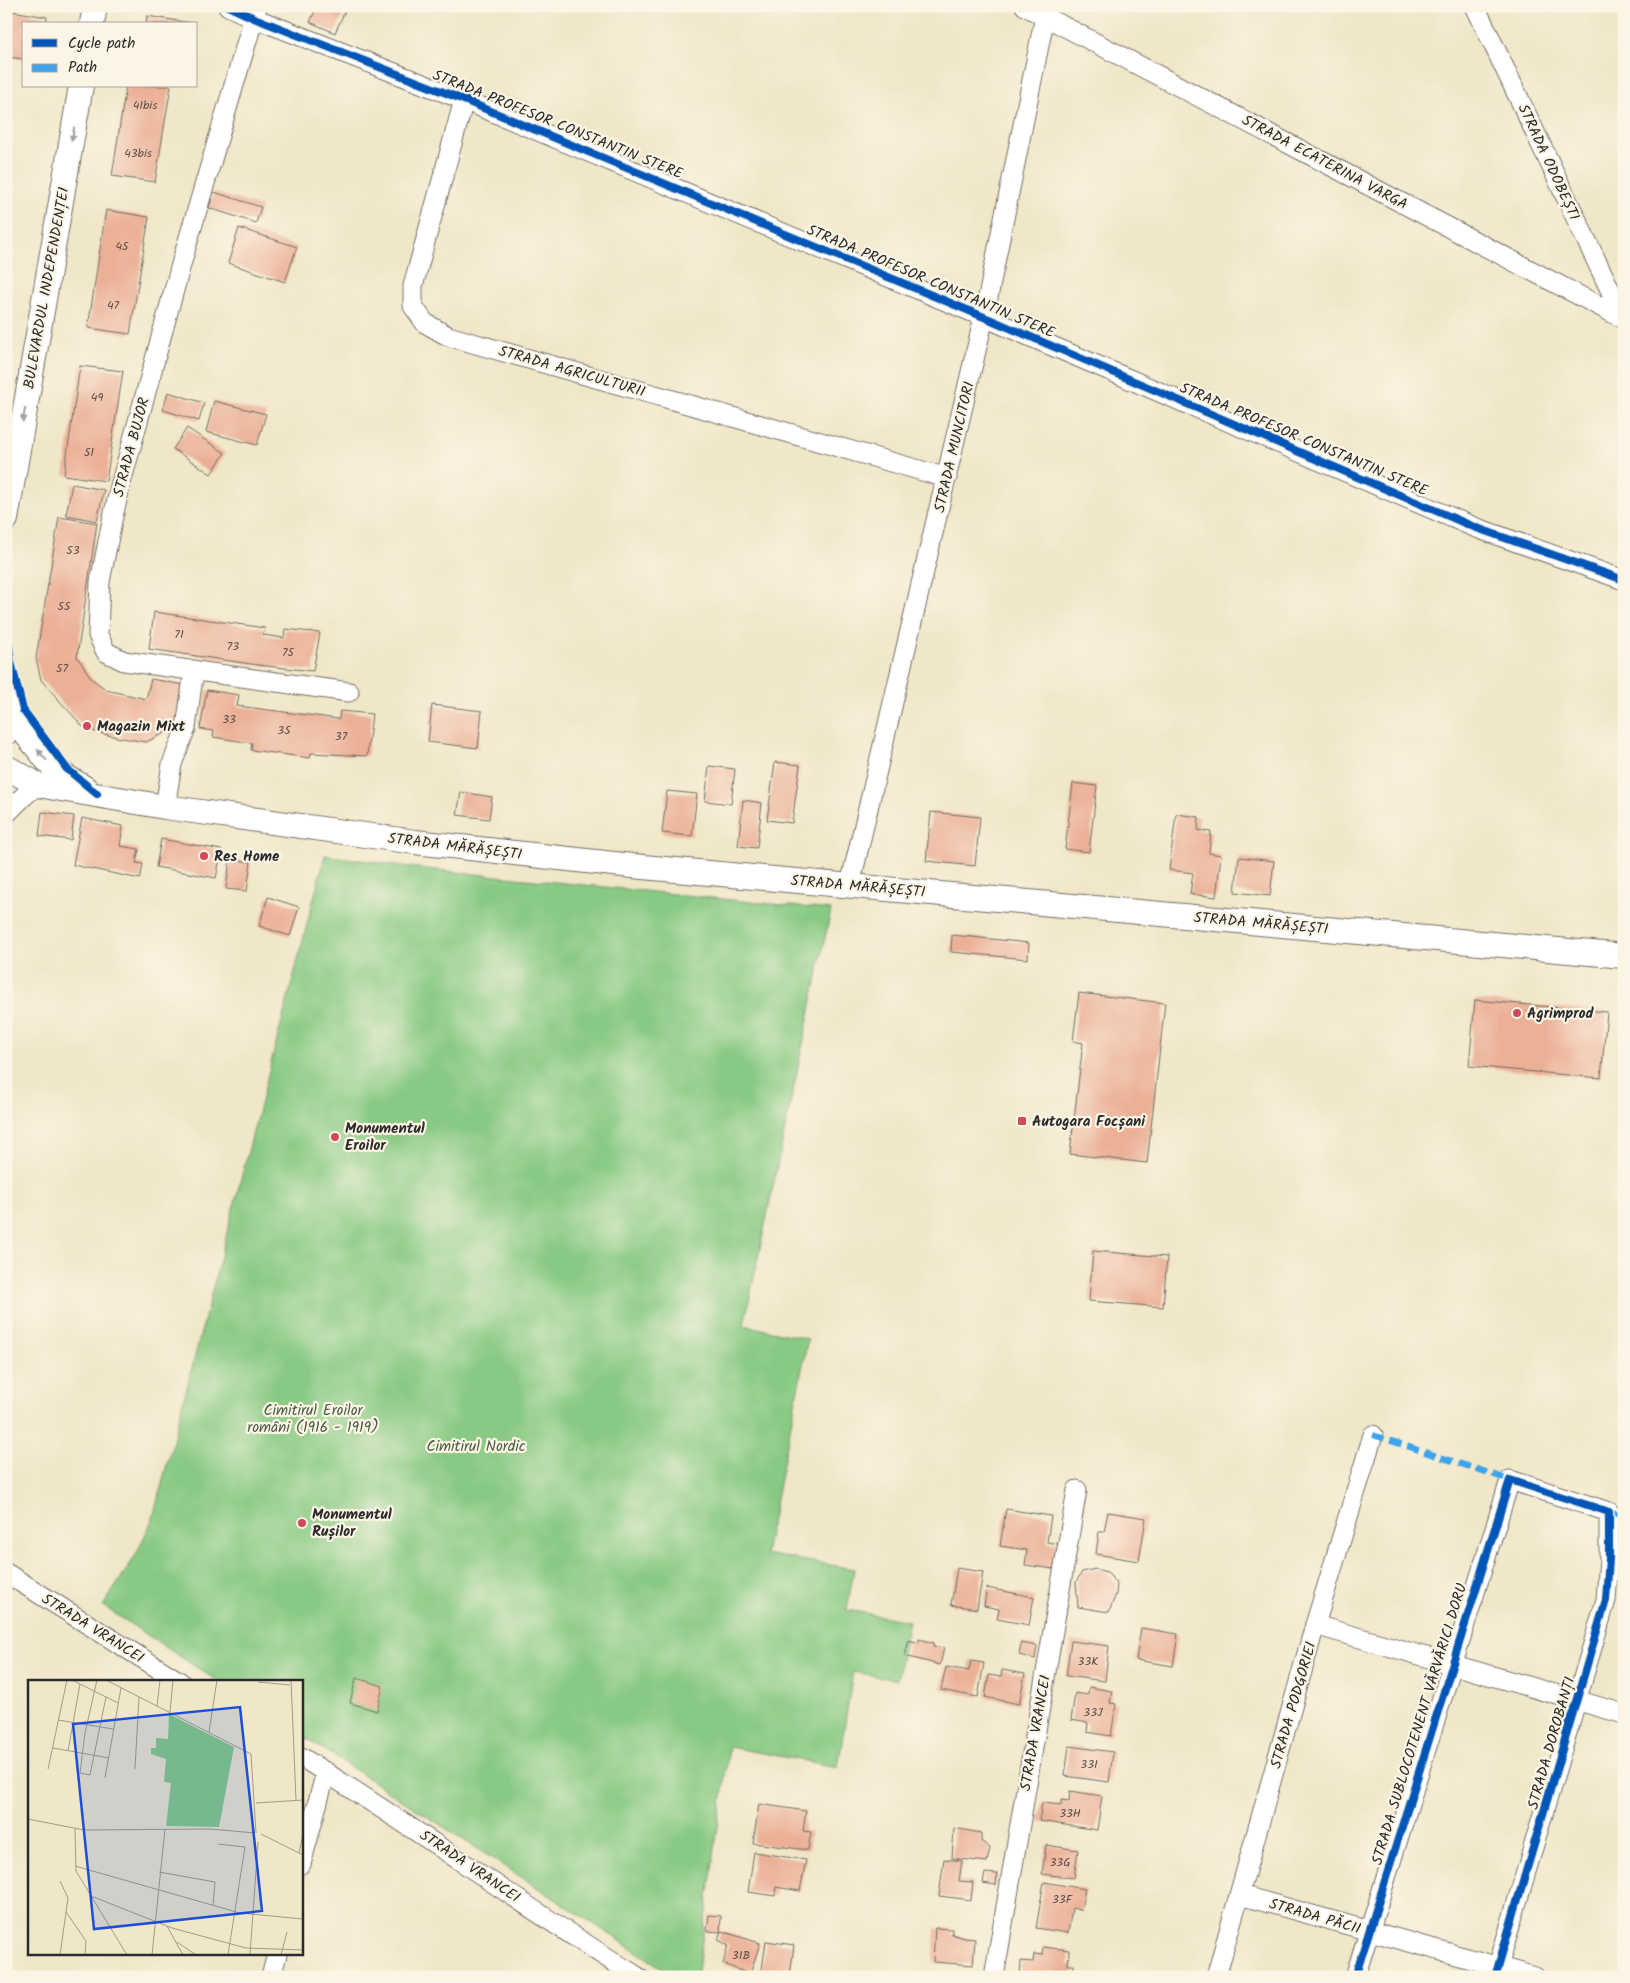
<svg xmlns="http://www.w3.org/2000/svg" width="1630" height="1983" font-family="Kalam,sans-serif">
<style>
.green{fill:#88ca83;stroke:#5a7a57}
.building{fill:#ebb096}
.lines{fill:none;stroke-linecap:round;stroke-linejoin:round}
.minor-casing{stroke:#706c62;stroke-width:21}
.major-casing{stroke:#706c62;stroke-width:26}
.minor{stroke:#fff;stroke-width:19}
.major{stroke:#fff;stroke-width:24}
.quiet{stroke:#3ea3eb;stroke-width:6;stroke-dasharray:12 6;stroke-linecap:butt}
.cycleway-casing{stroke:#fcf5e5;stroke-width:11}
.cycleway{stroke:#0057b8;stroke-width:8}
.oneway{fill:#a0a0a0}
.poi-dot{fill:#d1495b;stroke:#fcf5e5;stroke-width:2}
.labels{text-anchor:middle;stroke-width:4.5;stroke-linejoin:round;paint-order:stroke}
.number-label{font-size:12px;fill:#5b4c46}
.street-label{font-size:15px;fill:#2b2b2b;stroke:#fcf5e5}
.poi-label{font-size:15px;font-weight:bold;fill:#2b2b2b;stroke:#fcf5e5;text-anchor:start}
.park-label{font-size:15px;fill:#475b45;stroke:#fcf5e5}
.inset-road{fill:none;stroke:#a19b89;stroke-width:1}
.view{fill:#1d4ed8;fill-opacity:0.15;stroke:#1d4ed8;stroke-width:2.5}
.inset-edge{fill:none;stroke:#2b2b2b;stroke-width:2.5}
</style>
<rect width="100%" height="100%" fill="#fcf5e5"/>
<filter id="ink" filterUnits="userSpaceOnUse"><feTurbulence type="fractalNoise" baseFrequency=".02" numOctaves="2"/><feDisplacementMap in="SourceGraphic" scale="10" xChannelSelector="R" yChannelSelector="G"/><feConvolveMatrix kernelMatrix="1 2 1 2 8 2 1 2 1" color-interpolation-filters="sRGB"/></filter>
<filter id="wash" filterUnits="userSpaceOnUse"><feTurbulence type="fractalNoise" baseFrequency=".0096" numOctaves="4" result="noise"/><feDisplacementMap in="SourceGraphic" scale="20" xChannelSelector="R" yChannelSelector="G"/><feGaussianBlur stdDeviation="1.12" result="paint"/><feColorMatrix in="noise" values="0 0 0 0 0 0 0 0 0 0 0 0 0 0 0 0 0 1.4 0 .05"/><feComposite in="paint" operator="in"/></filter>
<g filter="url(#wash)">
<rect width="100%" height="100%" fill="#f0e6c8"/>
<!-- green -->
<polygon class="green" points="325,855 417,868 831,910 744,1325 808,1339 765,1554 854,1569 847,1610 909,1621 897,1680 853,1672 838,1767 729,1747 697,1977 676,1977 301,1735 301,1682 219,1682 103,1606 136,1555 153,1518"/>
<g id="blocks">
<!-- building -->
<g class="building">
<polygon points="317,6 347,6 335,33 310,22"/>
<polygon points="6,10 47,17 46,24 24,24 24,59 6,57"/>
<polygon points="147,16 191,23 191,24 146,24"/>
<polygon points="126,86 171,86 155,182 112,176"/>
<polygon points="214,192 261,207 256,223 209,208"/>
<polygon points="106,210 149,217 130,334 88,328"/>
<polygon points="239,228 297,247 285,282 228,263"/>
<polygon points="80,366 123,371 106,481 64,475"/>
<polygon points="168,392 204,403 199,421 163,410"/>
<polygon points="214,401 266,414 257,445 206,432"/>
<polygon points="187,428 225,453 211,474 173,449"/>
<polygon points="72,484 104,490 97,521 66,515"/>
<polygon points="59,517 97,523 77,657 92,679 107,690 146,699 151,679 184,685 176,727 146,742 116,737 85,729 41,680 36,658"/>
<polygon points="154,612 265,628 263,635 284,638 285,629 320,633 313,671 258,665 149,649"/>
<polygon points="207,690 239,695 237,706 339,719 340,711 372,714 367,756 311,753 310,758 251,750 252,743 213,737 214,731 200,729"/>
<polygon points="432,705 482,711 478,748 428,742"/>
<polygon points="775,762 800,765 792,823 767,820"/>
<polygon points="709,766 735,769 731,804 705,801"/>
<polygon points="1073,783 1097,786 1089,852 1065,849"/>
<polygon points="667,791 697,794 692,836 662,833"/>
<polygon points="461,792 492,797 489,819 457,815"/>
<polygon points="743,800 762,803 757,848 738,846"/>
<polygon points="42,812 74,816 71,840 39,836"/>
<polygon points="931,812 980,817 975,866 926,861"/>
<polygon points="1176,814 1199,817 1198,830 1211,832 1209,853 1221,855 1216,897 1190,894 1193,873 1169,870"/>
<polygon points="82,818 123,826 120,846 139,849 136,863 143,864 140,879 73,865"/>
<polygon points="161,839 222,850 216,878 156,867"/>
<polygon points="1239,857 1274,861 1270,896 1235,892"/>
<polygon points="230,859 251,862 247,891 226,889"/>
<polygon points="268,897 299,907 290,936 259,926"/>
<polygon points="952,935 1029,943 1028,959 951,952"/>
<polygon points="1079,993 1165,1003 1147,1163 1070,1154 1083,1043 1073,1041"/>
<polygon points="1475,1000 1607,1012 1601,1078 1469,1066"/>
<polygon points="1093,1251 1167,1257 1163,1307 1089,1301"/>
<polygon points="1006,1509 1051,1516 1047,1542 1058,1544 1054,1569 1025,1565 1027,1550 1000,1546"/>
<polygon points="1108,1512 1146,1518 1139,1561 1096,1554 1099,1532 1104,1532"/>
<polygon points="957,1568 983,1572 977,1609 951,1605"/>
<polygon points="1095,1569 1107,1572 1117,1584 1116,1594 1109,1612 1078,1607 1076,1582 1082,1572"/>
<polygon points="987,1588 1034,1597 1029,1625 997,1619 999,1609 984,1606"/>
<polygon points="1141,1628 1178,1634 1173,1666 1136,1660"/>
<polygon points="919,1639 934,1643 933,1646 944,1648 940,1665 905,1656 909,1640 919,1643"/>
<polygon points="1071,1641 1109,1646 1105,1681 1066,1676"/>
<polygon points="1021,1643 1037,1646 1035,1659 1019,1655"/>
<polygon points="971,1661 984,1663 978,1697 941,1690 946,1667 969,1671"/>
<polygon points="1002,1670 1025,1674 1019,1704 985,1697 989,1675 1001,1677"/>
<polygon points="356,1678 383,1686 377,1711 350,1703"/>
<polygon points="1089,1687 1112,1691 1110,1703 1116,1704 1111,1736 1087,1732 1088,1723 1071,1720 1075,1693 1088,1695"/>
<polygon points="1069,1746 1113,1752 1109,1782 1065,1776"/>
<polygon points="1070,1791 1102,1796 1097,1830 1039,1821 1042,1803 1061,1805 1061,1800 1069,1801"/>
<polygon points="759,1804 806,1811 803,1831 811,1832 808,1850 753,1843"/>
<polygon points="954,1828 981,1833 981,1841 990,1848 987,1862 952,1858"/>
<polygon points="1046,1845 1078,1850 1074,1878 1042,1874"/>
<polygon points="754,1852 806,1860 800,1891 776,1887 775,1896 748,1892"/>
<polygon points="944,1859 962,1861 959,1881 973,1882 971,1900 939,1896"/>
<polygon points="985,1873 997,1874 996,1885 983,1883"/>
<polygon points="1044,1882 1085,1889 1081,1910 1072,1908 1068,1933 1036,1928"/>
<polygon points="709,1915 721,1916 720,1932 707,1931"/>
<polygon points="935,1928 952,1929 952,1934 964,1938 975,1939 973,1965 933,1962"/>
<polygon points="721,1931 760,1943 750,1974 723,1964 728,1945 718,1940"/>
<polygon points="766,1941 794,1945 790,1977 761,1977"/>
<polygon points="1043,1947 1069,1950 1068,1965 1074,1965 1073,1977 1020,1977 1021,1961 1033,1962 1034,1954 1042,1955"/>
</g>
</g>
</g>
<g filter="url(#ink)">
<use href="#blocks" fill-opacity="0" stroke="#706c62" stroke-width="1"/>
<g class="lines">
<!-- minor casing -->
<g class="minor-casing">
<g id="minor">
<polyline points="228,6 254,18 464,100 996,322 1474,527 1624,580"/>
<polyline points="1025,6 1624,319"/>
<polyline points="1475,6 1624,319"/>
<polyline points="257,7 182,261 121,483 112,521 100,582 98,635 106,652 124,661 349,692"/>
<polyline points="464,100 413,286 413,306 425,323 448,336 947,478"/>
<polyline points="165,807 172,764 186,728 194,670"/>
<polyline points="6,814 24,796 38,785"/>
<polyline points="850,885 984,317 1047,6"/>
<polyline points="6,1573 180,1682"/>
<polyline points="1315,1625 1624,1714"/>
<path d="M301,1757C415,1827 524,1907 638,1977"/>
<polyline points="301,1864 326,1772"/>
<polyline points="1240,1895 1535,1977"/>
<polyline points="271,1977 277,1954"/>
<polyline points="994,1977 1077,1490"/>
<polyline points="1216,1977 1315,1625 1373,1435"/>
<polyline points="1355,1977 1510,1480 1609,1512 1609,1559 1606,1600 1495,1977"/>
</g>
</g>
<!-- major casing -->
<g class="major-casing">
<g id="major">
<polyline points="92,24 95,6"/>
<polyline points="6,519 81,86"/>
<path d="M6,689C14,703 16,718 8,732"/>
<polyline points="13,718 51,765 63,775 85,788"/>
<polyline points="6,767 38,785 165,807 415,842 632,866 1624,956"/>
</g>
</g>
<!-- minor -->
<use href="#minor" class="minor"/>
<!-- major -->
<use href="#major" class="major"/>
<!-- quiet -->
<g class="quiet">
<polyline points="1373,1435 1510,1480"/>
<polyline points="1609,1512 1624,1516"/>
</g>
<!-- cycleway casing -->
<g class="cycleway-casing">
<g id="cycleway">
<polyline points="228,6 254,18 464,100 996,322 1474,527 1624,580"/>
<polyline points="6,618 11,662 23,710 67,769 97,794"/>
<polyline points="1355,1977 1510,1480 1609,1512 1609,1559 1606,1600 1495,1977"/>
</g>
</g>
<!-- cycleway -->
<use href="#cycleway" class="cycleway"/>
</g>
<!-- one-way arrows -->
<defs><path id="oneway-solid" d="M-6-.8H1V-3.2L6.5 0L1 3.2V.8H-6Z" transform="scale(1.25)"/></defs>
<g class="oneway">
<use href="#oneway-solid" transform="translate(73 134) rotate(100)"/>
<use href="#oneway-solid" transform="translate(24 415) rotate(100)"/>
<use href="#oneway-solid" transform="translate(42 755) rotate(-131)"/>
</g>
</g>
<!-- markers -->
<g class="poi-dot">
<circle cx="87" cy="726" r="5"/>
<circle cx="204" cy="856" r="5"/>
<circle cx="1517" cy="1013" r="5"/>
<rect x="1017" y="1116" width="10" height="10" rx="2.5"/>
<circle cx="335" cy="1137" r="5"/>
<circle cx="302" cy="1523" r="5"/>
</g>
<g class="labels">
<!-- number labels -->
<g class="number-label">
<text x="145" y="109">41bis</text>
<text x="138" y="157">43bis</text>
<text x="122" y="250">45</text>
<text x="113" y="309">47</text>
<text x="97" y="401">49</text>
<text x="89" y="456">51</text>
<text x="73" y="554">53</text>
<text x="64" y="610">55</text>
<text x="179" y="638">71</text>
<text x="233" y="650">73</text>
<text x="288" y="656">75</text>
<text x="62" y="672">57</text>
<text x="229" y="723">33</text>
<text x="284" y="734">35</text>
<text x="341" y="740">37</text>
<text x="1088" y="1665">33K</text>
<text x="1093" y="1716">33J</text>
<text x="1089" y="1768">33I</text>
<text x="1070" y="1817">33H</text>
<text x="1060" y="1866">33G</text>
<text x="1062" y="1903">33F</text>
<text x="741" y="1959">31B</text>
</g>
<!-- street labels -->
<g class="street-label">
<text transform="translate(558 124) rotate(22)" y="5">STRADA PROFESOR CONSTANTIN STERE</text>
<text transform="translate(1325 162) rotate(28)" y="5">STRADA ECATERINA VARGA</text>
<text transform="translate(1549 162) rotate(65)" y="5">STRADA ODOBEȘTI</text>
<text transform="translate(931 281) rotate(23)" y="5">STRADA PROFESOR CONSTANTIN STERE</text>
<text transform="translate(46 288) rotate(-80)" y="5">BULEVARDUL INDEPENDENȚEI</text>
<text transform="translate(572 371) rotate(16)" y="5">STRADA AGRICULTURII</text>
<text transform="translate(1304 439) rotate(23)" y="5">STRADA PROFESOR CONSTANTIN STERE</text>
<text transform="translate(131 447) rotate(-75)" y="5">STRADA BUJOR</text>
<text transform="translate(954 447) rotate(-77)" y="5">STRADA MUNCITORI</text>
<text transform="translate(455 846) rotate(7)" y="5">STRADA MĂRĂȘEȘTI</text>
<text transform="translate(858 886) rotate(5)" y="5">STRADA MĂRĂȘEȘTI</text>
<text transform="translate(1261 923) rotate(5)" y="5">STRADA MĂRĂȘEȘTI</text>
<text transform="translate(93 1628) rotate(32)" y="5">STRADA VRANCEI</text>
<text transform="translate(1293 1705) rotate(-74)" y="5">STRADA PODGORIEI</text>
<text transform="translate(1419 1724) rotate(-73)" y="5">STRADA SUBLOCOTENENT VĂRVĂRICI DORU</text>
<text transform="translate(1035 1733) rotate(-80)" y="5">STRADA VRANCEI</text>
<text transform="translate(1551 1743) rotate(-74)" y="5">STRADA DOROBANȚI</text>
<text transform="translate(470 1866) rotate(34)" y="5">STRADA VRANCEI</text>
<text transform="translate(1315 1916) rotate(16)" y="5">STRADA PĂCII</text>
</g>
<!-- poi labels -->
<g class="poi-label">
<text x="97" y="731">Magazin Mixt</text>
<text x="214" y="861">Res Home</text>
<text x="1527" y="1018">Agrimprod</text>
<text x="1032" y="1126">Autogara Focșani</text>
<text x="345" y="1133">Monumentul<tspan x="345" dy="17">Eroilor</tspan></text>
<text x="312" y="1519">Monumentul<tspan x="312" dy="17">Rușilor</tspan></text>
</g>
<!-- park labels -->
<g class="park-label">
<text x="313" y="1415">Cimitirul Eroilor<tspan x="313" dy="17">români (1916 - 1919)</tspan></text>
<text x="476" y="1451">Cimitirul Nordic</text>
</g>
</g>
<!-- overview -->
<g transform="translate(28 1680)">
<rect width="275" height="275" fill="#f0e6c8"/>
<path d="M141,34L206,67L191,147L138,146L143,103L136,102L138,79L123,74V68H128V58L140,59Z" fill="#88ca83"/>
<path class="inset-road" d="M44,0L90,23M69,0L57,53L52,93L62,95L78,17M78,0L223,74L228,153M263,0L268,120M230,2L262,5M129,26L132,0M142,32L145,0M30,40L85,49M181,52L189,0M25,68L81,78M40,71L52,4M20,89L39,0M107,89L111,17M77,98L93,8M228,123L275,120M0,139L56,150L182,149L227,153M47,149L48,191L99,275M233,154L275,175M190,164L217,167L200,275M271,173L275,154M47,186L212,233L275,239M131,192L187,202L185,226M32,201L40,218L32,275M63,216L144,248L218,268L275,270M38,232L58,261L57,275M139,246L155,275M149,262L168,275M124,275L137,149M222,275L230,162M253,275L259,252"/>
<path class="view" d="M212,27L234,231L66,249L45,44Z"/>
<rect width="275" height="275" class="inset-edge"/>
</g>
<!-- margin -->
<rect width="1630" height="1983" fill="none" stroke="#fcf5e5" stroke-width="25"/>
<!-- legend -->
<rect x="22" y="22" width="175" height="65" fill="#fcf5e5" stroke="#a8a49b"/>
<rect x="32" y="39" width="25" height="8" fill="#0057b8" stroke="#a8a49b"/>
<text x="68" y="48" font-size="15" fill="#2b2b2b">Cycle path</text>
<rect x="32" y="64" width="25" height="8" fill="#3ea3eb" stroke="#a8a49b"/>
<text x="68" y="72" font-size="15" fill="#2b2b2b">Path</text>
</svg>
